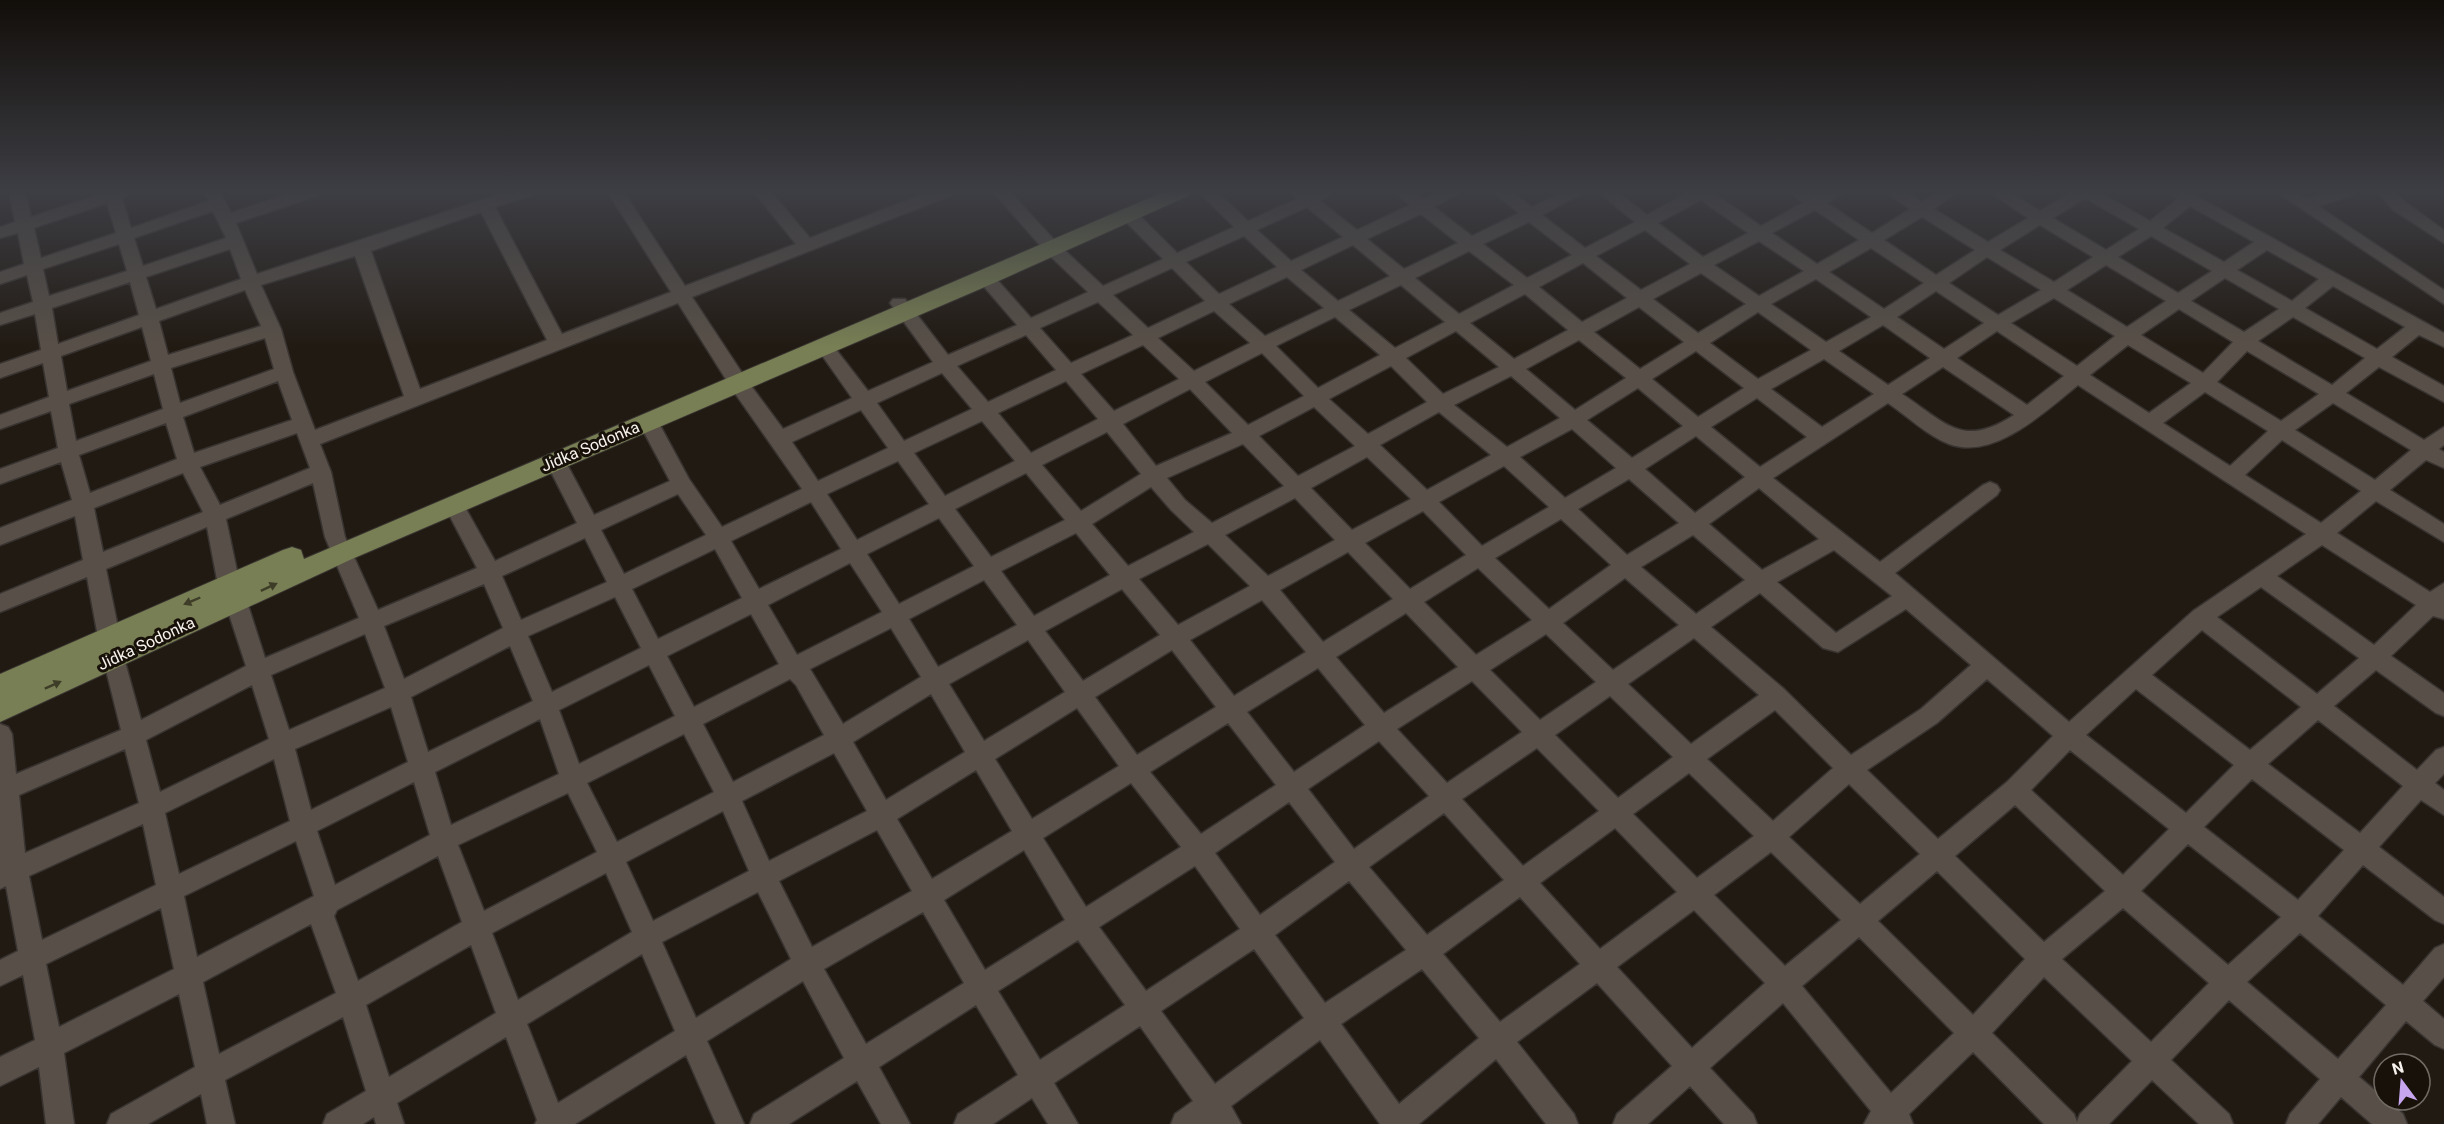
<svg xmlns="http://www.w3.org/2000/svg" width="2444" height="1124" font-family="Roboto,sans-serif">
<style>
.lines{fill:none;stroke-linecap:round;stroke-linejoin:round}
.minor-casing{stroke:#393431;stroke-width:3}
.major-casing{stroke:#393431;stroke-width:2}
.minor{fill:#585048;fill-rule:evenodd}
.major{fill:#787f54;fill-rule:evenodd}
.oneway{fill:#3e3d28}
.labels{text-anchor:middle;stroke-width:6;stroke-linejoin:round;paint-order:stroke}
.street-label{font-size:16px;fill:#f7f2ed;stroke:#18110a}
</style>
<rect width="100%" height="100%" fill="#211a13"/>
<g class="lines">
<!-- minor casing -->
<g class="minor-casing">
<g id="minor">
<path d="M9,191H25L31,217L104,193V191H136L122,198L131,228L209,201L204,191H220L231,213L296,191H321L319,195L236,223L257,274L509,191H534L532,195L495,207L562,334L671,292L607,191H623L685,286L796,244L753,191H770L810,238L931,191H954L952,195L692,297L746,379L783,429L852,398L819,351L816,347L819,343H831L868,391L933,362L893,307L890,303L893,299H905L948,355L1017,325L980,282L977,278L980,274H992L1031,318L1088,292L1047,253L992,191H1009L1059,245L1103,286L1163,259L1123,219L1121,215L1123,211H1135L1177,253L1234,227L1198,191H1216L1248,221L1297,199L1290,191H1336L1320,201L1357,230L1410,205L1394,191H1413L1424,199L1441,191H1463L1434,207L1472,236L1519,213L1492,191H1511L1532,207L1565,191H1586L1542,215L1585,248L1635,222L1597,191H1616L1647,215L1690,191H1714L1713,193L1761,226L1803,203L1789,191H1808L1816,196L1824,191H1845L1827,203L1872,233L1910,209L1884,191H1904L1922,202L1939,191H1959L1934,209L1988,242L2028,218L1988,191H2008L2040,211L2073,191H2097L2150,221L2178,199L2167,191H2187L2444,333V347L2419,335L2392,357L2444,386V402L2379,367L2346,393L2424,440L2444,427V445L2439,449L2444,452V468L2426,460L2390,490L2444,524V542L2376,501L2337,533L2430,592L2444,583V619L2433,616L2391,656L2444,693V716L2436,713L2376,670L2334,706L2417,770L2436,750L2444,747V774L2435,783L2444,790V815L2421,800L2379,847L2444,897V924L2435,920L2363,865L2318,916L2403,985L2435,948L2444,944V977L2423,1001L2444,1019V1049L2435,1045L2406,1021L2359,1077L2403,1114L2407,1124H2372L2341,1097L2318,1124H2286L2290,1114L2320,1079L2229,1000L2171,1060L2229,1114L2233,1124H2199L2152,1080L2109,1124H2044L1973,1052L1909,1114L1913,1124H1864L1871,1111L1783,1003L1710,1068L1753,1114L1757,1124H1724L1690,1086L1648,1124H1613L1617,1114L1672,1066L1597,983L1517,1042L1574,1114L1578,1124H1546L1496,1059L1419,1124H1380L1320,1040L1231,1106L1241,1124H1171L1175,1114L1193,1101L1140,1026L1054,1083L1078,1124H1048L1032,1098L993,1124H954L958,1114L1018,1075L976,1005L879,1067L910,1124H881L857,1081L789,1124H750L754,1114L844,1058L803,981L707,1041L744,1124H716L686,1055L575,1124H535L537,1120L506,1037L397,1103L404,1124H376L374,1117L363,1124H323L327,1114L366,1091L343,1017L225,1080L235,1124H207L201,1094L148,1124H107L111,1114L195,1067L179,994L64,1053L74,1124H46L39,1067L0,1086V1057L35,1040L23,975L0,986V960L18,951L6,886L0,889V724L8,727L12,734L16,774L121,730L103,658L106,651L114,649L122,651L141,720L246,666L225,602L228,596L236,593L244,596L247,602L265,658L359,618L325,537L313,483L226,519L240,585L237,591L229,593L221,591L218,585L207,527L106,569L120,637L117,643L109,646L101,643L98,637L87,577L0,612V594L83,560L75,516L0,545V528L72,500L61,462L0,484V469L58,448L51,411L0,429V415L49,397L43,363L0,378V364L41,350L35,314L0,325V313L33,302L27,275L0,284V272L24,264L18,233L0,238V227L15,222ZM2085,198L2139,229L2106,250L2053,218ZM1701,200L1748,233L1703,257L1658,223ZM107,203L116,233L41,258L34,228ZM2190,206L2254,242L2224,262L2163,228ZM1307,207L1343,237L1291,261L1257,230ZM1815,210L1859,240L1817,264L1772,233ZM213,211L226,238L143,266L134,238ZM481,212L547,340L420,389L371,251ZM1421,214L1458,243L1404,269L1367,239ZM1922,217L1975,250L1936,275L1884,240ZM1529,222L1572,255L1527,278L1483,244ZM2040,225L2093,257L2054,282L2000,250ZM1645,230L1690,264L1641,290L1596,256ZM1244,236L1277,267L1219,294L1186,262ZM2151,236L2212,271L2178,293L2118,257ZM1759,241L1804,271L1759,296L1714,265ZM119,244L127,271L49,296L43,269ZM1353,245L1390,276L1338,301L1301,270ZM1871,248L1924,283L1884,309L1829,272ZM230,249L241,279L156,309L146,277ZM2267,250L2319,279L2292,301L2237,270ZM1469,251L1514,285L1459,314L1415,278ZM355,256L404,396L315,430L293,372L281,329L261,285ZM1987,257L2041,290L1998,315L1949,283ZM1583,263L1627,298L1582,322L1539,287ZM2106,265L2166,301L2127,327L2067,290ZM1172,268L1205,301L1148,328L1113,295ZM1701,273L1746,304L1698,333L1653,299ZM1287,277L1324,308L1265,336L1229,304ZM2225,278L2279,309L2244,332L2191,301ZM1816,279L1871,317L1826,342L1771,304ZM130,282L139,315L58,344L52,308ZM1401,285L1445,322L1395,348L1349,310ZM2333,286L2405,327L2377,349L2305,308ZM245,290L261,326L168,355L159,321ZM1936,291L1984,323L1944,349L1897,317ZM1525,294L1568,330L1514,359L1470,323ZM2054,298L2115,336L2077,366L2011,323ZM1098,302L1133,335L1071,363L1040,328ZM678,303L732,389L802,489L722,527L689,479L655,416H641L638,421L670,481L594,515L562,455L555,453L548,455L545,460L577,523L495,561L461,500L454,497L447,500L444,505L477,568L378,610L345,537L331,472L320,444ZM1639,307L1684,342L1640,369L1594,332ZM2179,309L2233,342L2203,373L2141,335ZM1214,311L1250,343L1194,371L1158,338ZM1758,312L1811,350L1758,379L1710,343ZM1335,317L1380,355L1318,388L1276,346ZM2293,317L2365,358L2332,385L2258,341ZM1883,325L1930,358L1888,385L1839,351ZM142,327L151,361L67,391L61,356ZM1456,331L1499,367L1443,394L1406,358ZM1997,331L2064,376L2027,405L1957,358ZM1026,335L1056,370L988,402L957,366ZM265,338L274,369L180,403L171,368ZM1579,340L1626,378L1575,410L1526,369ZM1143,345L1179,379L1114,411L1081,374ZM2128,345L2191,383L2149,413L2090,375ZM1696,351L1744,388L1698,417L1652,379ZM2247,351L2319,394L2281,421L2217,382ZM1262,353L1304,396L1248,425L1205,382ZM1824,359L1874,394L1822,427L1771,389ZM1391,366L1427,402L1368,434L1329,399ZM1943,367L2014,415C1962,449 1946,423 1902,394ZM942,373L972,409L904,441L877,403ZM154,374L163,409L76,441L69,404ZM1511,376L1560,418L1507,447L1454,405ZM278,381L292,420L194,453L183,417ZM1066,381L1098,419L1031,453L998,413ZM2078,385L2306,534L2193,611L2069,722L1895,573L1997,495L2000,490L1997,485L1990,482L1983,485L1880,562L1773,478L1888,403C1907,416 1928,436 1949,444C1994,461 2047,410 2078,385ZM1638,388L1683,426L1632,458L1587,420ZM1190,389L1232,433L1156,466L1123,424ZM2205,392L2268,431L2230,466L2163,423ZM1757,398L1807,437L1760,467L1711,427ZM2333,403L2411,450L2375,480L2295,430ZM1314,407L1355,446L1298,476L1259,436ZM861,410L888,448L818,481L792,442ZM1439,412L1491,455L1427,490L1380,445ZM982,421L1015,461L945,496L914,453ZM166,423L177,459L90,493L79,455ZM1572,429L1616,468L1565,498L1520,457ZM1107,432L1141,474L1081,511L1042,465ZM297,433L310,468L220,505L200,467ZM1696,436L1745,477L1695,513L1645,469ZM2282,440L2361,491L2321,523L2245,475ZM1243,444L1284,486L1212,523L1185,500L1167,478ZM1367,457L1411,499L1352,530L1311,488ZM898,461L929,504L857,540L827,494ZM1504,466L1549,507L1482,546L1439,502ZM183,473L203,512L103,552L94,508ZM1026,473L1065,520L991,557L955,509ZM1629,479L1679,523L1627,555L1578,509ZM1151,487L1171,510L1194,532L1128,566L1092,524ZM1759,488L1819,539L1762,570L1709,524ZM678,494L706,535L624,574L601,530ZM1295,498L1335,540L1268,576L1225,535ZM811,502L841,549L759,589L731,541ZM1423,511L1466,555L1410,589L1365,543ZM939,518L974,566L899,604L867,554ZM1561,519L1611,565L1549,609L1495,558ZM1076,533L1110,575L1034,616L1001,571ZM1693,535L1745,580L1696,614L1641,567ZM585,538L607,582L521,620L502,576ZM1208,544L1250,586L1178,625L1139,579ZM2322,545L2416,605L2374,645L2277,576ZM715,549L742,598L658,639L632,589ZM1834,550L1892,596L1836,633L1777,582ZM1348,552L1393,599L1323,642L1280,590ZM850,563L882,612L797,655L768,605ZM1478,568L1532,620L1476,655L1424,602ZM1625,578L1679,625L1613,670L1563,623ZM984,580L1017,625L938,667L909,619ZM484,584L503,628L404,679L384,626ZM2261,587L2359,658L2317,694L2217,617ZM1122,589L1160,635L1083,681L1045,631ZM1760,593L1823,648L1838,652L1906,609L1971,665L1921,709L1851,755L1784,689L1711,627ZM615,597L641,648L552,692L528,636ZM1262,600L1306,652L1234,696L1190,640ZM1406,613L1458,667L1384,713L1336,657ZM751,614L779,664L694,707L667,656ZM891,628L921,677L843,724L810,669ZM2202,630L2301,707L2250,750L2152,675ZM365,634L385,688L289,730L271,675ZM1546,634L1596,682L1540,720L1490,670ZM1694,638L1759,695L1691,744L1628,684ZM1028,640L1065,692L984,741L949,684ZM510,646L533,701L428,752L411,697ZM1172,650L1216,707L1137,755L1095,697ZM649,665L675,716L579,764L559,710ZM1318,668L1365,725L1294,772L1247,712ZM790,679L796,685L824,735L733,782L703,724ZM1987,679L2053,736L2007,782L1938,839L1867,770L1937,723ZM1472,681L1522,732L1447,783L1397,729ZM252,685L269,739L160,792L146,740ZM2136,689L2234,765L2186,813L2086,735ZM931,694L965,752L886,800L853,742ZM1610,696L1673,757L1618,798L1555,735ZM391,707L408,762L311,810L295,749ZM1077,708L1119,766L1032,819L995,759ZM1775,710L1833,768L1773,821L1707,759ZM540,719L559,774L451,825L435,772ZM2318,720L2403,786L2360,833L2268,764ZM1228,723L1276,785L1201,834L1150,772ZM684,734L714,792L617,842L587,783ZM1379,741L1429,796L1354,849L1308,789ZM1537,748L1599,811L1523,866L1462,799ZM125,749L139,803L25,853L19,795ZM2070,750L2169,829L2123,875L2031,790ZM834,753L867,811L769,861L742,801ZM274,759L290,821L179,874L165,813ZM976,770L1012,831L932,879L897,819ZM1689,773L1754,836L1697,878L1633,814ZM2252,779L2344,850L2298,900L2204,827ZM414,782L430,835L335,885L317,831ZM1131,783L1181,847L1086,907L1043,838ZM1849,784L1920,854L1860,904L1789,837ZM568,793L597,852L484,911L458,845ZM1289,802L1335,862L1260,915L1215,853ZM2015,805L2105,891L2044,942L1955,856ZM723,811L749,871L653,921L626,862ZM1444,813L1504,880L1427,935L1369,867ZM143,824L156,885L42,940L29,876ZM1615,828L1677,892L1600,949L1540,883ZM877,830L912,891L812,947L779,881ZM296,841L314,896L197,957L184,896ZM2188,844L2281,917L2228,965L2141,891ZM1024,850L1065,920L985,970L944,900ZM1771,852L1841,920L1785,966L1714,895ZM438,856L462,922L358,981L334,916L337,910ZM1195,866L1240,929L1146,991L1099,927ZM1937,871L2025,959L1973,1015L1878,921ZM606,873L632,932L518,1000L492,933ZM1349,881L1406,950L1325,1003L1275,935ZM758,892L791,959L696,1018L662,942ZM1520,897L1580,964L1500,1022L1443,954ZM161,908L174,969L59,1027L46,964ZM2123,908L2209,983L2151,1042L2062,959ZM1694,910L1765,983L1692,1048L1617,967ZM923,912L964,983L866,1044L824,969ZM311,924L336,993L219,1054L203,982ZM2300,933L2386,1005L2338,1059L2247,982ZM1859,937L1954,1033L1891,1093L1802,986ZM1078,940L1125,1005L1040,1060L998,991ZM471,945L496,1013L389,1077L366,1005ZM1254,949L1304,1018L1215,1084L1161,1011ZM642,954L675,1031L558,1103L527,1024ZM1422,969L1479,1038L1399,1104L1341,1024ZM2044,977L2132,1061L2080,1114L2077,1122L2074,1114L1992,1033Z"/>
<polygon points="2275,191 2294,191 2306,199 2330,191 2355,191 2353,195 2318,206 2444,290 2444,304"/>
<polygon points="2377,191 2394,191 2405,202 2444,230 2444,243 2393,210"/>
</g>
</g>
<!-- major casing -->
<g class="major-casing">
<polygon id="major" points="1166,191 1193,191 1190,195 994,283 352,559 0,722 0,674 283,550 292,547 301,550 304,559"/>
</g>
<!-- minor -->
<use href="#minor" class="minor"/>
<!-- major -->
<use href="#major" class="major"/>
</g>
<!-- one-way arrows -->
<defs><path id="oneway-solid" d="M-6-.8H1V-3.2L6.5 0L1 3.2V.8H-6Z" transform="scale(1.5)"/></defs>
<g class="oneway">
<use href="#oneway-solid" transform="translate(269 587) rotate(-25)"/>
<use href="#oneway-solid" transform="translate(192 601) rotate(157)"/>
<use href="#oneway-solid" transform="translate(53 685) rotate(-24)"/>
</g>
<!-- sky -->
<linearGradient id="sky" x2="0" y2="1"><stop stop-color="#120e0a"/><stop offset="0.55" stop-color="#3d3e44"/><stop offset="1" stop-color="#3d3e44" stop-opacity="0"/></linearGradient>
<rect width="2444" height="348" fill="url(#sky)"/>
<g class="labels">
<!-- street labels -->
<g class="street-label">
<text transform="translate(590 446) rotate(-23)" y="6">Jidka Sodonka</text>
<text transform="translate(146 643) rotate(-25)" y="6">Jidka Sodonka</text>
</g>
</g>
<!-- north arrow -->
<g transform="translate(2402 1082) rotate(344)"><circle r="28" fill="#18110a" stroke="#716b65" stroke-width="1.5"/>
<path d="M0-4.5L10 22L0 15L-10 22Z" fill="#c7a6ef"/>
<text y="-9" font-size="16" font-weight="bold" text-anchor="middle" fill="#f7f2ed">N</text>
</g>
</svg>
